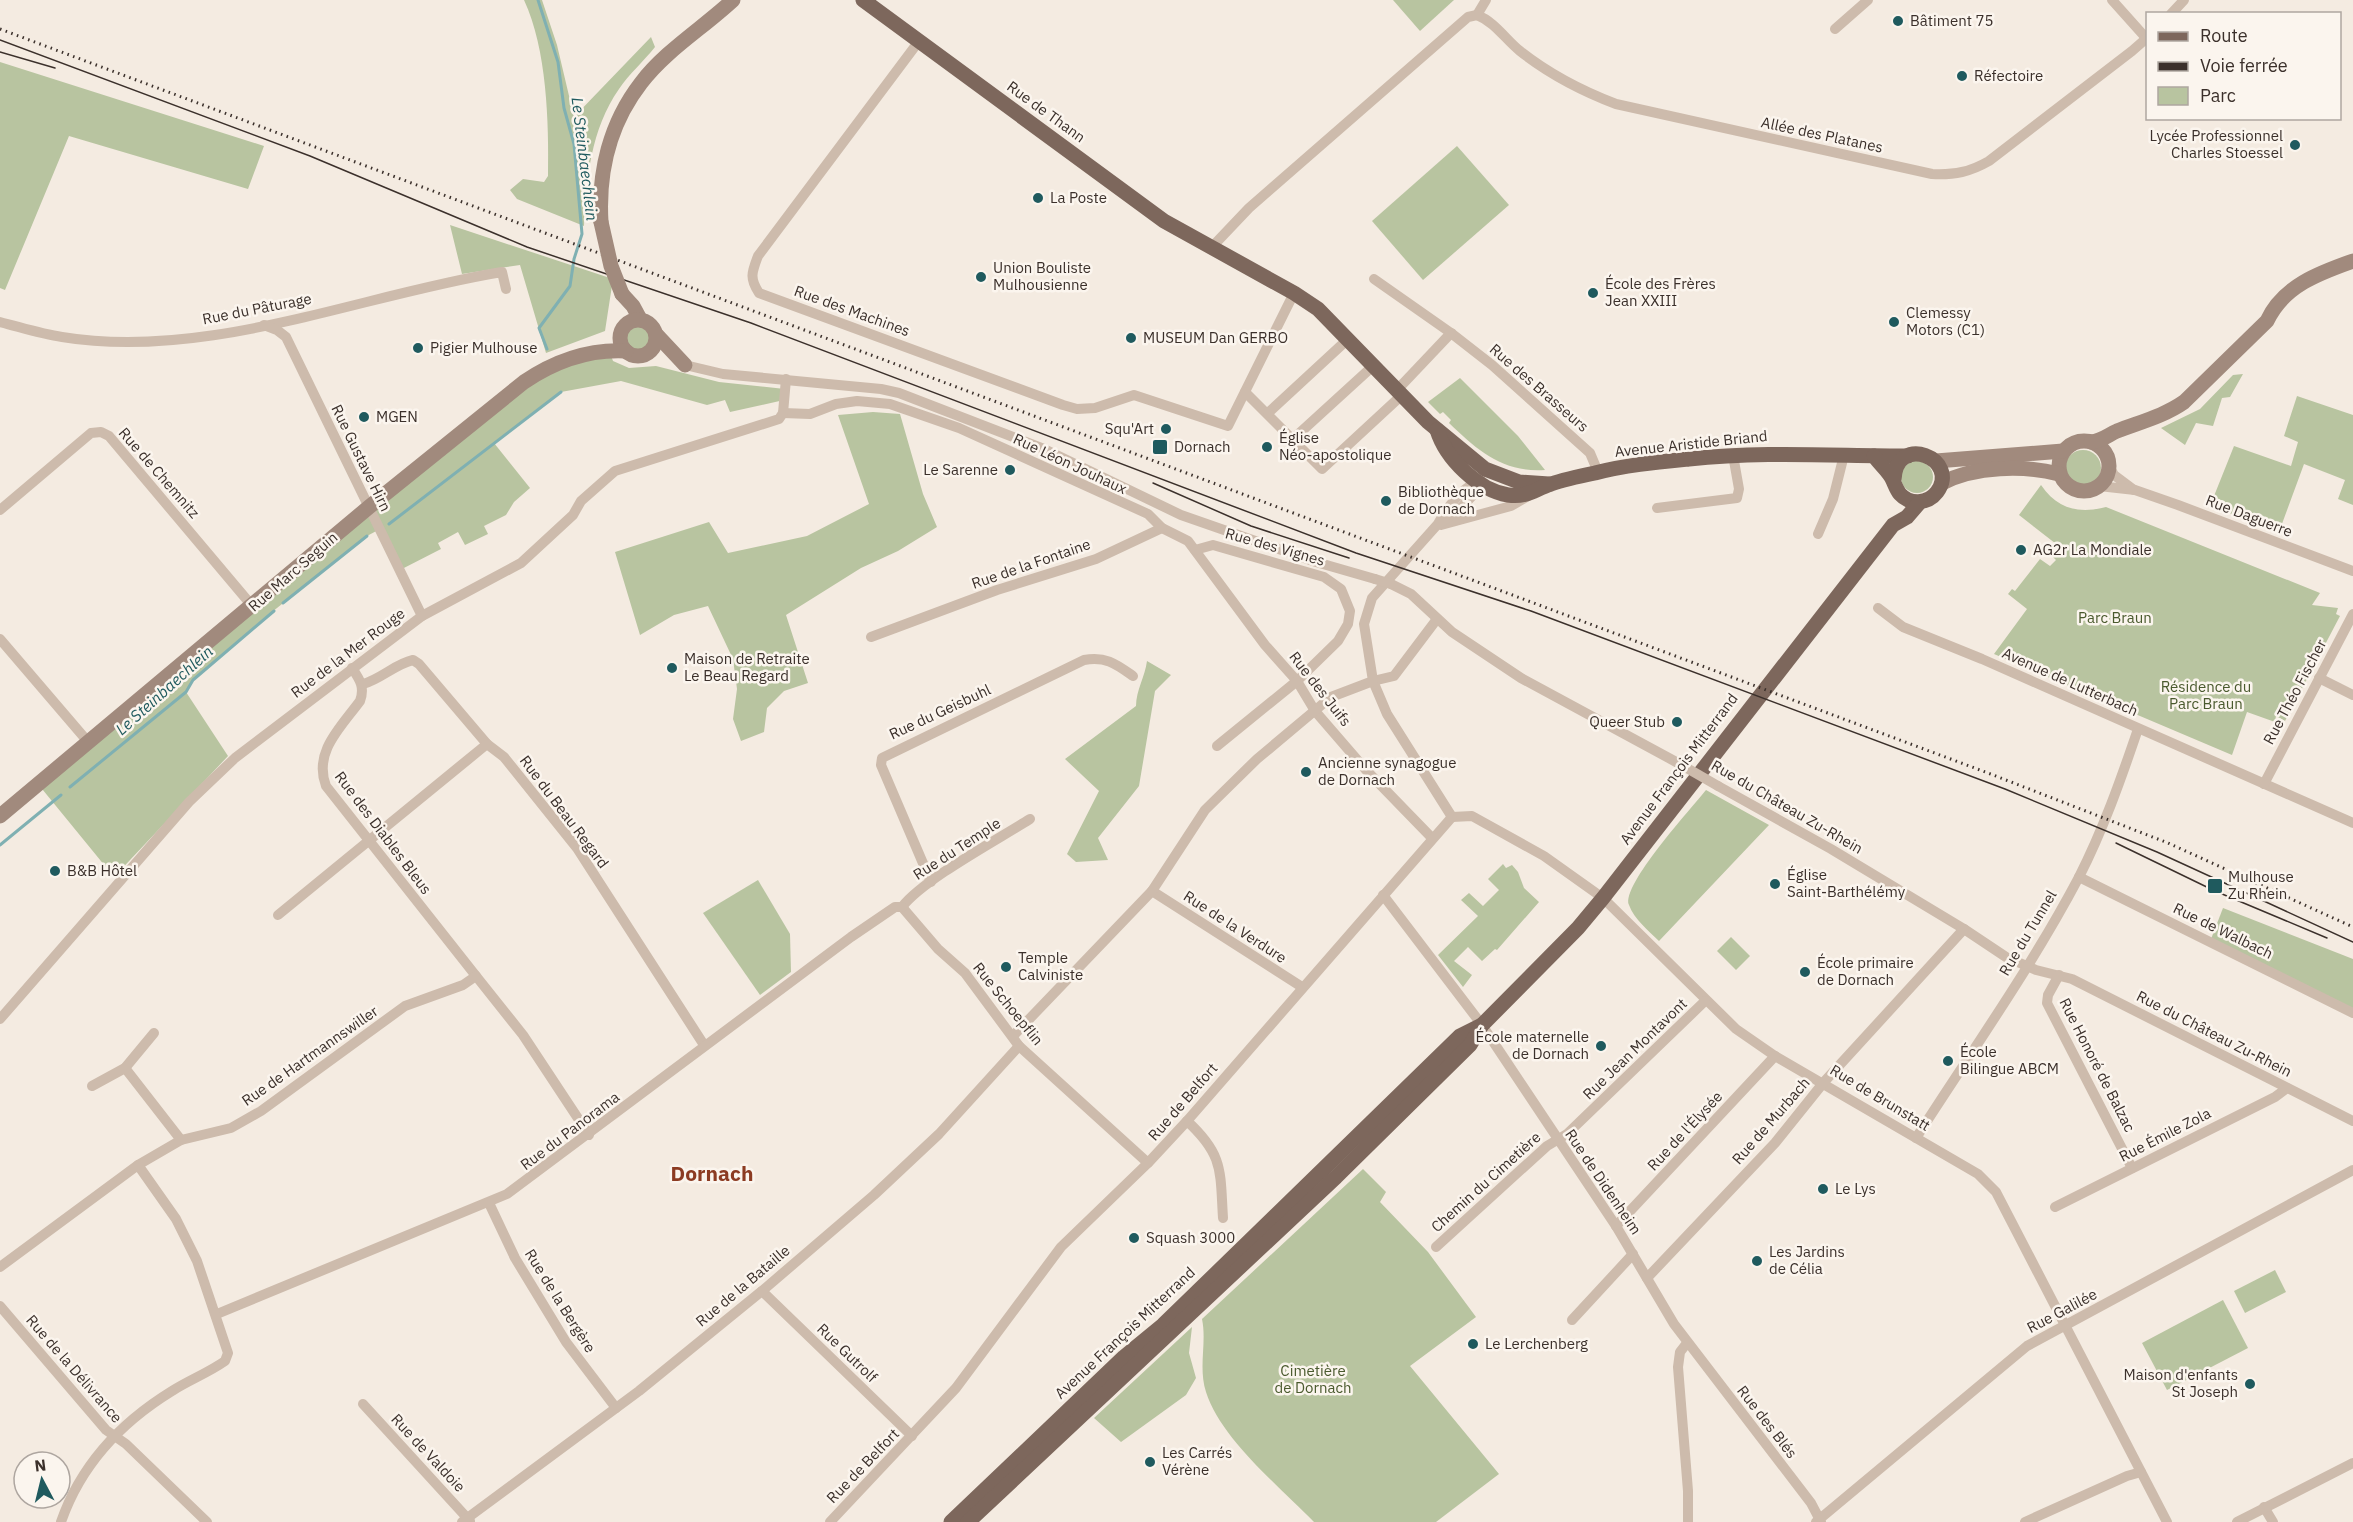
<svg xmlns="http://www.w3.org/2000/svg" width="2353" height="1522" font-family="'IBM Plex Sans',sans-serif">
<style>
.green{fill:#b8c4a0}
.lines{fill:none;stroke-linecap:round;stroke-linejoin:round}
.stream{stroke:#7fb0b2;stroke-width:3}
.street{stroke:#cdbbac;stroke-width:10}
.secondary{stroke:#a18a7d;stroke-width:15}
.primary{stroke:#7d675c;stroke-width:15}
.tram{stroke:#3b302b;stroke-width:1.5}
.rail{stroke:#3b302b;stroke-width:3;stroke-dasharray:1.5 4.5;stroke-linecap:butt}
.street-bridge{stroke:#cdbbac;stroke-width:10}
.secondary-bridge{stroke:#a18a7d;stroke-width:15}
.poi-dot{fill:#1f5a5e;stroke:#fbf5ee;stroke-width:2}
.labels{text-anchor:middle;stroke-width:5;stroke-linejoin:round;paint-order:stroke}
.poi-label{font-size:15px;fill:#3b302b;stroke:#fbf5ee;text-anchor:start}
.street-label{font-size:15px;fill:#3b302b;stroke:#fbf5ee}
.park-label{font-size:15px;fill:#4a5a2e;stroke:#fbf5ee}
.water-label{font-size:16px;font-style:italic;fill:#1f5a5e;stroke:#fbf5ee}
.district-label{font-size:21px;font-weight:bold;fill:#8c3b22;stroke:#fbf5ee}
</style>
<rect width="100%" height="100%" fill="#f4ebe1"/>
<!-- green -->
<g class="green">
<path d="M524,0H542L557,45L574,117L651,37L655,47C644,61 629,74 619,89C591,129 586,179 584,226L517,199L510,190L523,179L544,182L548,176C549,123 547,49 524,0Z"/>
<polygon points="1393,0 1454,0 1420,31"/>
<polygon points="0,62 264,146 248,189 69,136 5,290 0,288"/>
<polygon points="1457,146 1509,205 1423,280 1372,221"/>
<polygon points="450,225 613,279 605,331 546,353 520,265 462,274"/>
<circle cx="637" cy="338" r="13"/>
<polygon points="609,350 613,361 629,368 656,366 719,382 785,389 784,400 730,412 725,400 707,405 621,381 561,392 494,443 530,488 514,502 506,515 484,526 488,534 465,545 458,532 438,543 441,549 400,570 380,529 367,536 262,620 193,680 186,692 228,756 114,877 38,784 524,382"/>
<polygon points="2243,374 2230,397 2222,398 2213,426 2196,423 2185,445 2161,428 2200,409 2233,375"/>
<path d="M1460,378L1518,436L1545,470C1503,473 1477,450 1449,423L1451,420L1443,412L1440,414L1428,402Z"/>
<polygon points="2297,396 2353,415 2353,505 2338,499 2345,480 2304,464 2279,532 2210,506 2234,446 2291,466 2298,442 2284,436"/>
<polygon points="873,412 900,414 923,494 937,527 898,551 861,568 786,615 808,683 784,691 767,708 764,732 741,741 733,719 737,689 733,659 708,606 674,615 640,635 615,552 709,522 728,553 807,536 869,504 838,415"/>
<circle cx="2083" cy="468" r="18"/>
<circle cx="1917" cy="477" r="16"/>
<path d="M2041,485C2057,509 2079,514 2106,507L2320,593L2312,605L2338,608L2336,614L2340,616L2285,721L2276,716L2275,722L2247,712L2232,755L1994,654L2027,609L2008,594L2012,589L2015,591L2040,559L2050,566L2056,560L2051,555L2060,547L2019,515Z"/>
<path d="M1147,661L1171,675L1155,691L1139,786L1098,838L1108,860L1076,862L1067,854L1099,791L1065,759L1136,706C1136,690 1145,677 1147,661Z"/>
<path d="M1706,790L1769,825L1659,941C1649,931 1634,919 1629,905C1621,885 1692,808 1706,790Z"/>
<polygon points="1503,864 1506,868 1512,865 1518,872 1524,888 1539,902 1497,950 1495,949 1482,961 1468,947 1454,961 1472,975 1463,987 1438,955 1478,916 1461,900 1469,893 1483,906 1499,890 1488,879"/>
<polygon points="758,880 790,934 791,972 760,995 703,913"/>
<polygon points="2223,908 2353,959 2353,1009 2211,939"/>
<polygon points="1731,937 1750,956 1736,970 1717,951"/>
<path d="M1363,1169L1386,1192L1380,1202L1428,1252L1476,1317L1410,1366L1499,1474L1436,1522H1314C1279,1486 1221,1439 1206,1392C1198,1367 1207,1343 1202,1319Z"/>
<polygon points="2275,1270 2286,1292 2245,1313 2234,1291"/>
<polygon points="2223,1300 2248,1348 2167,1390 2142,1343"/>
<polygon points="1192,1327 1189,1353 1196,1378 1186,1395 1121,1442 1094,1418"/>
</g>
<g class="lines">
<!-- stream -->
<g class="stream">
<polyline points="538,0 558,62 564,108 574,144 582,234 574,259 570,286 539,328 547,349"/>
<polyline points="389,524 561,392"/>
<polyline points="283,603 367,536"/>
<polyline points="70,787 186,692 193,680 274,611"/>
<polyline points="0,845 61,795"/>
</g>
<!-- street -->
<g class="street">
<polyline points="2112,0 2146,38"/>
<polyline points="2171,14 2184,0"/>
<path d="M1477,15C1495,22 1506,40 1520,51C1549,74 1582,91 1616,104L1932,174C1955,175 1970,172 1989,161L2132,51L2148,37"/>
<polyline points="1477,15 1486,0"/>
<polyline points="1835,29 1868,0"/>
<path d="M919,41L758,256C752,272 749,278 759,293L1063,405L1077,409L1095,408L1134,395L1228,426L1294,293"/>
<polyline points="1211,248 1249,208 1468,17 1477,15"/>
<polyline points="1374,279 1451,333 1492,365 1590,453 1598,472"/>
<path d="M0,322C20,327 41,334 62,337C207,361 360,295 502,272L506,289"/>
<polyline points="264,325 277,330 286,337 422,616"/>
<polyline points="685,365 723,374 881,389 899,393 1044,449 1181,515 1316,562 1375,579"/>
<polyline points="1397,390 1451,333"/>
<polyline points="1245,392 1322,469 1402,395"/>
<polyline points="783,413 810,414 836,404 857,401 890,404 959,428 1148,514 1162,528 1188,541 1265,645 1297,681 1315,711 1366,770 1432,838"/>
<polyline points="1268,413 1347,340"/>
<polyline points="1293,439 1373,366"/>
<polyline points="2109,466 2114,475 2134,490"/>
<polyline points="2099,486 2135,490 2178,505 2353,571"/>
<polyline points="1657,508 1737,498 1739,489 1733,455"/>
<polyline points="0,510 91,433 101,432 109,436 253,607"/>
<path d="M1439,522C1449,505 1459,492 1477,481"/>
<polyline points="1441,525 1511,506 1528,496"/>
<polyline points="1818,534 1833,499 1844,455"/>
<polyline points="1195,550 1213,545 1324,577 1341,589 1350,611 1348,624 1338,641 1297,681 1217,746"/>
<polyline points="1391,584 1411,594 1452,632 1521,678 1678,763"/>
<polyline points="1878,608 1903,627 1982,659 2353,823"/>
<polyline points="1437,619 1394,676 1373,681 1387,714 1452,817"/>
<polyline points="871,637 997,590 1096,559 1162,528"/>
<polyline points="0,639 89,743"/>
<path d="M352,668C360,680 365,687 360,701C341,727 313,752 326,786L476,976"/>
<polyline points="2319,678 2353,695"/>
<path d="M363,684C381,679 395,664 413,660L419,664L487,744L504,757L577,848L704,1045"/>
<polyline points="2264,784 2353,614"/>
<polyline points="1718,786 1831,849 1964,929 2006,957 2036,970 2072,979 2353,1121"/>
<polyline points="1452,817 1472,816 1544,856 1603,898 1736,1029 1775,1056 1978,1174 1996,1192 2167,1522"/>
<polyline points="2079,877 2353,1013"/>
<path d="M931,882L881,765L882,758L1084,660C1106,656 1116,664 1133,676"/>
<polyline points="1152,891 1302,987"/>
<polyline points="1383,895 1482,1025 1616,1226 1674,1324 1811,1503 1821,1522"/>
<polyline points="902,907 938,949 965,973 1019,1046 1148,1163"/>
<path d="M902,907C924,879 997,840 1030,819"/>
<polyline points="278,915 487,744"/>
<polyline points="2059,975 2048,995 2047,1003 2132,1168"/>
<polyline points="0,1019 189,802 235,758 422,616 521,563 573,515 581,501 615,471 779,419 783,413 786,379"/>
<polyline points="1013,1036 1152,891 1205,810 1257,759 1331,697 1373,681 1364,624 1372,598 1437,525 1458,511 1472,496 1480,477"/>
<polyline points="125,1068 181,1140"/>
<polyline points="92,1086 125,1068 154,1033"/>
<path d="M1187,1121C1224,1155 1220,1171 1223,1218"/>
<path d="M1916,1138C1971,1052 2031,968 2079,877C2103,830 2121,779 2138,729"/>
<polyline points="489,1203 515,1258 566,1342 616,1408"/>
<polyline points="2055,1207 2275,1097 2287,1088"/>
<polyline points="1616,1226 1775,1056"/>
<polyline points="1436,1247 1547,1146 1567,1134 1705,1001"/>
<polyline points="0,1267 138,1165 181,1140 231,1128 261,1111 405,1006 463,985 476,976 523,1035 589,1135"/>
<polyline points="1647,1278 1775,1143 1824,1082 1964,929"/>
<polyline points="762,1291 912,1436"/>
<polyline points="0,1306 106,1430 126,1444 207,1522"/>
<polyline points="217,1314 507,1194 851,937 895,907 902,907"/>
<polyline points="1572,1320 1633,1254"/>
<polyline points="1687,1343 1680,1352 1678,1367 1688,1491 1688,1522"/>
<polyline points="363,1404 470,1521"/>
<polyline points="2264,1507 2273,1522"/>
<path d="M61,1522C81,1464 120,1423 172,1391C189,1380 208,1373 225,1361L228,1353L197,1261L176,1219L138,1165"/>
<polyline points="462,1522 639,1391 762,1291 874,1195 939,1134 1019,1046"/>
<polyline points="830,1522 956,1388 1061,1247 1148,1163 1187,1121 1452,817"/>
<polyline points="1816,1522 2027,1346 2353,1170"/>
<polyline points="2025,1522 2127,1476 2141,1472"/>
<polyline points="2237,1522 2353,1463"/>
</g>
<!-- secondary -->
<g class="secondary">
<path d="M601,222C598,172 610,123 641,83C665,51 703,28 733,0"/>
<polyline points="622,294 633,306 640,319"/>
<circle cx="638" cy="338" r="18"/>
<polyline points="656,334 685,365"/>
<circle cx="2084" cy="466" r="25"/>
<path d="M2091,442C2102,441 2108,435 2117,431C2140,422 2164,416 2184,402L2267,321C2283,286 2319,273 2353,261"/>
<polyline points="1936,461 2063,451"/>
<path d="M1942,483C1975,466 2024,465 2059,474"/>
<path d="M0,816L369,507L524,382C555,361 589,349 626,351"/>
</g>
<!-- primary -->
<g class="primary">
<polyline points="863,0 1164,221 1294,293 1318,309 1428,422 1485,469 1519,482 1549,484"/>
<path d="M1437,430C1446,459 1478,490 1508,495C1527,498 1535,489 1551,484C1565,479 1580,476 1595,473C1625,465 1658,462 1689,459C1763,451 1835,456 1908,456"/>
<path d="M1874,456C1879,463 1884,467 1889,474C1894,480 1895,488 1900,494C1910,505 1928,504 1937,492C1961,459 1896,432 1894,480"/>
<polyline points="951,1522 1124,1357 1163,1325 1460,1036 1482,1025"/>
<polyline points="968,1522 1336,1177 1470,1045 1482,1025 1578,928 1603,898 1893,525 1907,517 1920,502"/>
</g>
<!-- tram -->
<g class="tram">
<polyline points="0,40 310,156 527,247 751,323 1356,553 1531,611 2005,789 2157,852 2353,942"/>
<polyline points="0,52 55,68"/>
<polyline points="1153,483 1251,526 1349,558"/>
<polyline points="2116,843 2215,891 2327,938"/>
</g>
<!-- rail -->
<polyline class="rail" points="0,29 1988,773 2168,843 2353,927"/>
<!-- street-bridge -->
<g class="street-bridge">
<polyline points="1375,579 1391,584"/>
<polyline points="1678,763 1718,786"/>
</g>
<!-- secondary-bridge -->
<polyline class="secondary-bridge" points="601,222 611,266 622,294"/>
</g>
<!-- markers -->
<g class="poi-dot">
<circle cx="1898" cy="21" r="6"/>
<circle cx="1962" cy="76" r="6"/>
<circle cx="2295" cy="145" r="6"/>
<circle cx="1038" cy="198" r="6"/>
<circle cx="981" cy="277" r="6"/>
<circle cx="1593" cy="293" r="6"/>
<circle cx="1894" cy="322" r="6"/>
<circle cx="1131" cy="338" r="6"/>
<circle cx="418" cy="348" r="6"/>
<circle cx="364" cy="417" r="6"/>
<circle cx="1166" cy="429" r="6"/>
<rect x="1152" y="439" width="16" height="16" rx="3"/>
<circle cx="1267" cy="447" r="6"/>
<circle cx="1010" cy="470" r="6"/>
<circle cx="1386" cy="501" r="6"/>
<circle cx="2021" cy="550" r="6"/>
<circle cx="672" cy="668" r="6"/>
<circle cx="1677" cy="722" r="6"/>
<circle cx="1306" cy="772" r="6"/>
<circle cx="55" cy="871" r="6"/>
<circle cx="1775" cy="884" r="6"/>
<rect x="2207" y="878" width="16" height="16" rx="3"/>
<circle cx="1006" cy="967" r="6"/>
<circle cx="1805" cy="972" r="6"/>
<circle cx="1601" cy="1046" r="6"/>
<circle cx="1948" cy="1061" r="6"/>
<circle cx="1823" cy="1189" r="6"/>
<circle cx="1134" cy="1238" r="6"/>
<circle cx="1757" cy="1261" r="6"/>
<circle cx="1473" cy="1344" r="6"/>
<circle cx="2250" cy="1384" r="6"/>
<circle cx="1150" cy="1462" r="6"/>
</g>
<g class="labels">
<!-- poi labels -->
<g class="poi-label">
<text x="1910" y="26">Bâtiment 75</text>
<text x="1974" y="81">Réfectoire</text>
<text x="2283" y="141" text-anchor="end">Lycée Professionnel<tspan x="2283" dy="17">Charles Stoessel</tspan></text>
<text x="1050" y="203">La Poste</text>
<text x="993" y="273">Union Bouliste<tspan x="993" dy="17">Mulhousienne</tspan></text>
<text x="1605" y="289">École des Frères<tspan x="1605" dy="17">Jean XXIII</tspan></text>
<text x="1906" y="318">Clemessy<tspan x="1906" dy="17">Motors (C1)</tspan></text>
<text x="1143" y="343">MUSEUM Dan GERBO</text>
<text x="430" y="353">Pigier Mulhouse</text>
<text x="376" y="422">MGEN</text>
<text x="1154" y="434" text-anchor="end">Squ'Art</text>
<text x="1279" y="443">Église<tspan x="1279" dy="17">Néo-apostolique</tspan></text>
<text x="1174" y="452">Dornach</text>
<text x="998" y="475" text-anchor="end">Le Sarenne</text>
<text x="1398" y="497">Bibliothèque<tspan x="1398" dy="17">de Dornach</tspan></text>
<text x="2033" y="555">AG2r La Mondiale</text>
<text x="684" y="664">Maison de Retraite<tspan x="684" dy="17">Le Beau Regard</tspan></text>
<text x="1665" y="727" text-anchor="end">Queer Stub</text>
<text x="1318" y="768">Ancienne synagogue<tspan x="1318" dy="17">de Dornach</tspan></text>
<text x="67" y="876">B&amp;B Hôtel</text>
<text x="1787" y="880">Église<tspan x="1787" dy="17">Saint-Barthélémy</tspan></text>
<text x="2228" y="882">Mulhouse<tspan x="2228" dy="17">Zu Rhein</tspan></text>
<text x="1018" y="963">Temple<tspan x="1018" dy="17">Calviniste</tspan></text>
<text x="1817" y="968">École primaire<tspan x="1817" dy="17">de Dornach</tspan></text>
<text x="1589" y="1042" text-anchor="end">École maternelle<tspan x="1589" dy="17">de Dornach</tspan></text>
<text x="1960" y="1057">École<tspan x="1960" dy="17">Bilingue ABCM</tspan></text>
<text x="1835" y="1194">Le Lys</text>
<text x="1146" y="1243">Squash 3000</text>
<text x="1769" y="1257">Les Jardins<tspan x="1769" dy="17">de Célia</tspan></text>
<text x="1485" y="1349">Le Lerchenberg</text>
<text x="2238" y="1380" text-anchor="end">Maison d'enfants<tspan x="2238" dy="17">St Joseph</tspan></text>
<text x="1162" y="1458">Les Carrés<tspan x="1162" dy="17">Vérène</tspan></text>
</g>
<!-- street labels -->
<g class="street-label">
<text transform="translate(1046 112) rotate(36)" y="5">Rue de Thann</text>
<text transform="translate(1822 135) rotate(12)" y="5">Allée des Platanes</text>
<text transform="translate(257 309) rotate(-11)" y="5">Rue du Pâturage</text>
<text transform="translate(852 311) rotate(20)" y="5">Rue des Machines</text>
<text transform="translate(1539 388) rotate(41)" y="5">Rue des Brasseurs</text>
<text transform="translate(1691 444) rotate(-6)" y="5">Avenue Aristide Briand</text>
<text transform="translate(361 458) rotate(64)" y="5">Rue Gustave Hirn</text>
<text transform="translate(1070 464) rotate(25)" y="5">Rue Léon Jouhaux</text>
<text transform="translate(159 473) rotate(49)" y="5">Rue de Chemnitz</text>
<text transform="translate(2249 516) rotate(21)" y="5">Rue Daguerre</text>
<text transform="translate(1275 547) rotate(16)" y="5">Rue des Vignes</text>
<text transform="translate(1031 564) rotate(-19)" y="5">Rue de la Fontaine</text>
<text transform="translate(293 572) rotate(-41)" y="5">Rue Marc Seguin</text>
<text transform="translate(348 653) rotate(-37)" y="5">Rue de la Mer Rouge</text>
<text transform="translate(2070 682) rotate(24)" y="5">Avenue de Lutterbach</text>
<text transform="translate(1320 689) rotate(52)" y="5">Rue des Juifs</text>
<text transform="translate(2295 692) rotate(-62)" y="5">Rue Théo Fischer</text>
<text transform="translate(940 712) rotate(-25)" y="5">Rue du Geisbuhl</text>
<text transform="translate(1679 769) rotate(-53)" y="5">Avenue François Mitterrand</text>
<text transform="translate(1787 807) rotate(30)" y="5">Rue du Château Zu-Rhein</text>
<text transform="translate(564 812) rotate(53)" y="5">Rue du Beau Regard</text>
<text transform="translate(383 833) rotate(53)" y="5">Rue des Diables Bleus</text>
<text transform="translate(957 849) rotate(-33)" y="5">Rue du Temple</text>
<text transform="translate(1235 927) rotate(33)" y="5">Rue de la Verdure</text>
<text transform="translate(2223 931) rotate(26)" y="5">Rue de Walbach</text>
<text transform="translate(2028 933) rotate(-59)" y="5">Rue du Tunnel</text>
<text transform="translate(1008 1004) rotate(51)" y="5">Rue Schoepflin</text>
<text transform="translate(2214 1034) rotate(27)" y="5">Rue du Château Zu-Rhein</text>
<text transform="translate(1635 1049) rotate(-44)" y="5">Rue Jean Montavont</text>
<text transform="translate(310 1056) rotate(-35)" y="5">Rue de Hartmannswiller</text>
<text transform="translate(2097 1065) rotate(63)" y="5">Rue Honoré de Balzac</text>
<text transform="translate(1880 1098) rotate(31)" y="5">Rue de Brunstatt</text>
<text transform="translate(1183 1102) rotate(-49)" y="5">Rue de Belfort</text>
<text transform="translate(1771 1121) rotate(-49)" y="5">Rue de Murbach</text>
<text transform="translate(570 1131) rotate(-37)" y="5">Rue du Panorama</text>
<text transform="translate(1685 1131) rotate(-47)" y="5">Rue de l'Élysée</text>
<text transform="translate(2165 1135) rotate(-27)" y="5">Rue Émile Zola</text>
<text transform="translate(1486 1182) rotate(-42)" y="5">Chemin du Cimetière</text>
<text transform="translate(1603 1182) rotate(56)" y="5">Rue de Didenheim</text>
<text transform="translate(743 1286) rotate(-40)" y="5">Rue de la Bataille</text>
<text transform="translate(560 1301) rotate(58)" y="5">Rue de la Bergère</text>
<text transform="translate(2062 1311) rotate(-28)" y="5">Rue Galilée</text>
<text transform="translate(1125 1333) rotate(-43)" y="5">Avenue François Mitterrand</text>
<text transform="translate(847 1353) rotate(44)" y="5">Rue Gutrolf</text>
<text transform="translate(74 1369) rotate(49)" y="5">Rue de la Délivrance</text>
<text transform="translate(1767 1422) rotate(52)" y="5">Rue des Blés</text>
<text transform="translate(428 1453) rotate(47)" y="5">Rue de Valdoie</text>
<text transform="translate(863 1466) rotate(-46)" y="5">Rue de Belfort</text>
</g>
<!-- park labels -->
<g class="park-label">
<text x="2115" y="623">Parc Braun</text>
<text x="2206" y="692">Résidence du<tspan x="2206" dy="17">Parc Braun</tspan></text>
<text x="1313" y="1376">Cimetière<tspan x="1313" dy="17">de Dornach</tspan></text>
</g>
<!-- water labels -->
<g class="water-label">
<text transform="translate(585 159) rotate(83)" y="6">Le Steinbaechlein</text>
<text transform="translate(164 690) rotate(-42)" y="6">Le Steinbaechlein</text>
</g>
<!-- district labels -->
<g class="district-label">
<text x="712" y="1181">Dornach</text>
</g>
</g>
<!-- legend -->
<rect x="2146" y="12" width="195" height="108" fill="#fbf5ee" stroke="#aea6a0" stroke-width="1.5"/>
<rect x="2158" y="32" width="30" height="9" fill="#7d675c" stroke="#aea6a0" stroke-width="1.5"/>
<text x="2200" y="42" font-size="18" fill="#3b302b">Route</text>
<rect x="2158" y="62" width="30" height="9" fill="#3b302b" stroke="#aea6a0" stroke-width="1.5"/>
<text x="2200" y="72" font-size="18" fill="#3b302b">Voie ferrée</text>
<rect x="2158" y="87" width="30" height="18" fill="#b8c4a0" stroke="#aea6a0" stroke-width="1.5"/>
<text x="2200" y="102" font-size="18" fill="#3b302b">Parc</text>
<!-- north arrow -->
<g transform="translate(42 1480) rotate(353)"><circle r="28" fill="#fbf5ee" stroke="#aea6a0" stroke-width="1.5"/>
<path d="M0-4.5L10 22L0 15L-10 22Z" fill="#1f5a5e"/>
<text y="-9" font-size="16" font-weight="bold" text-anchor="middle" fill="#3b302b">N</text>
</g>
</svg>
